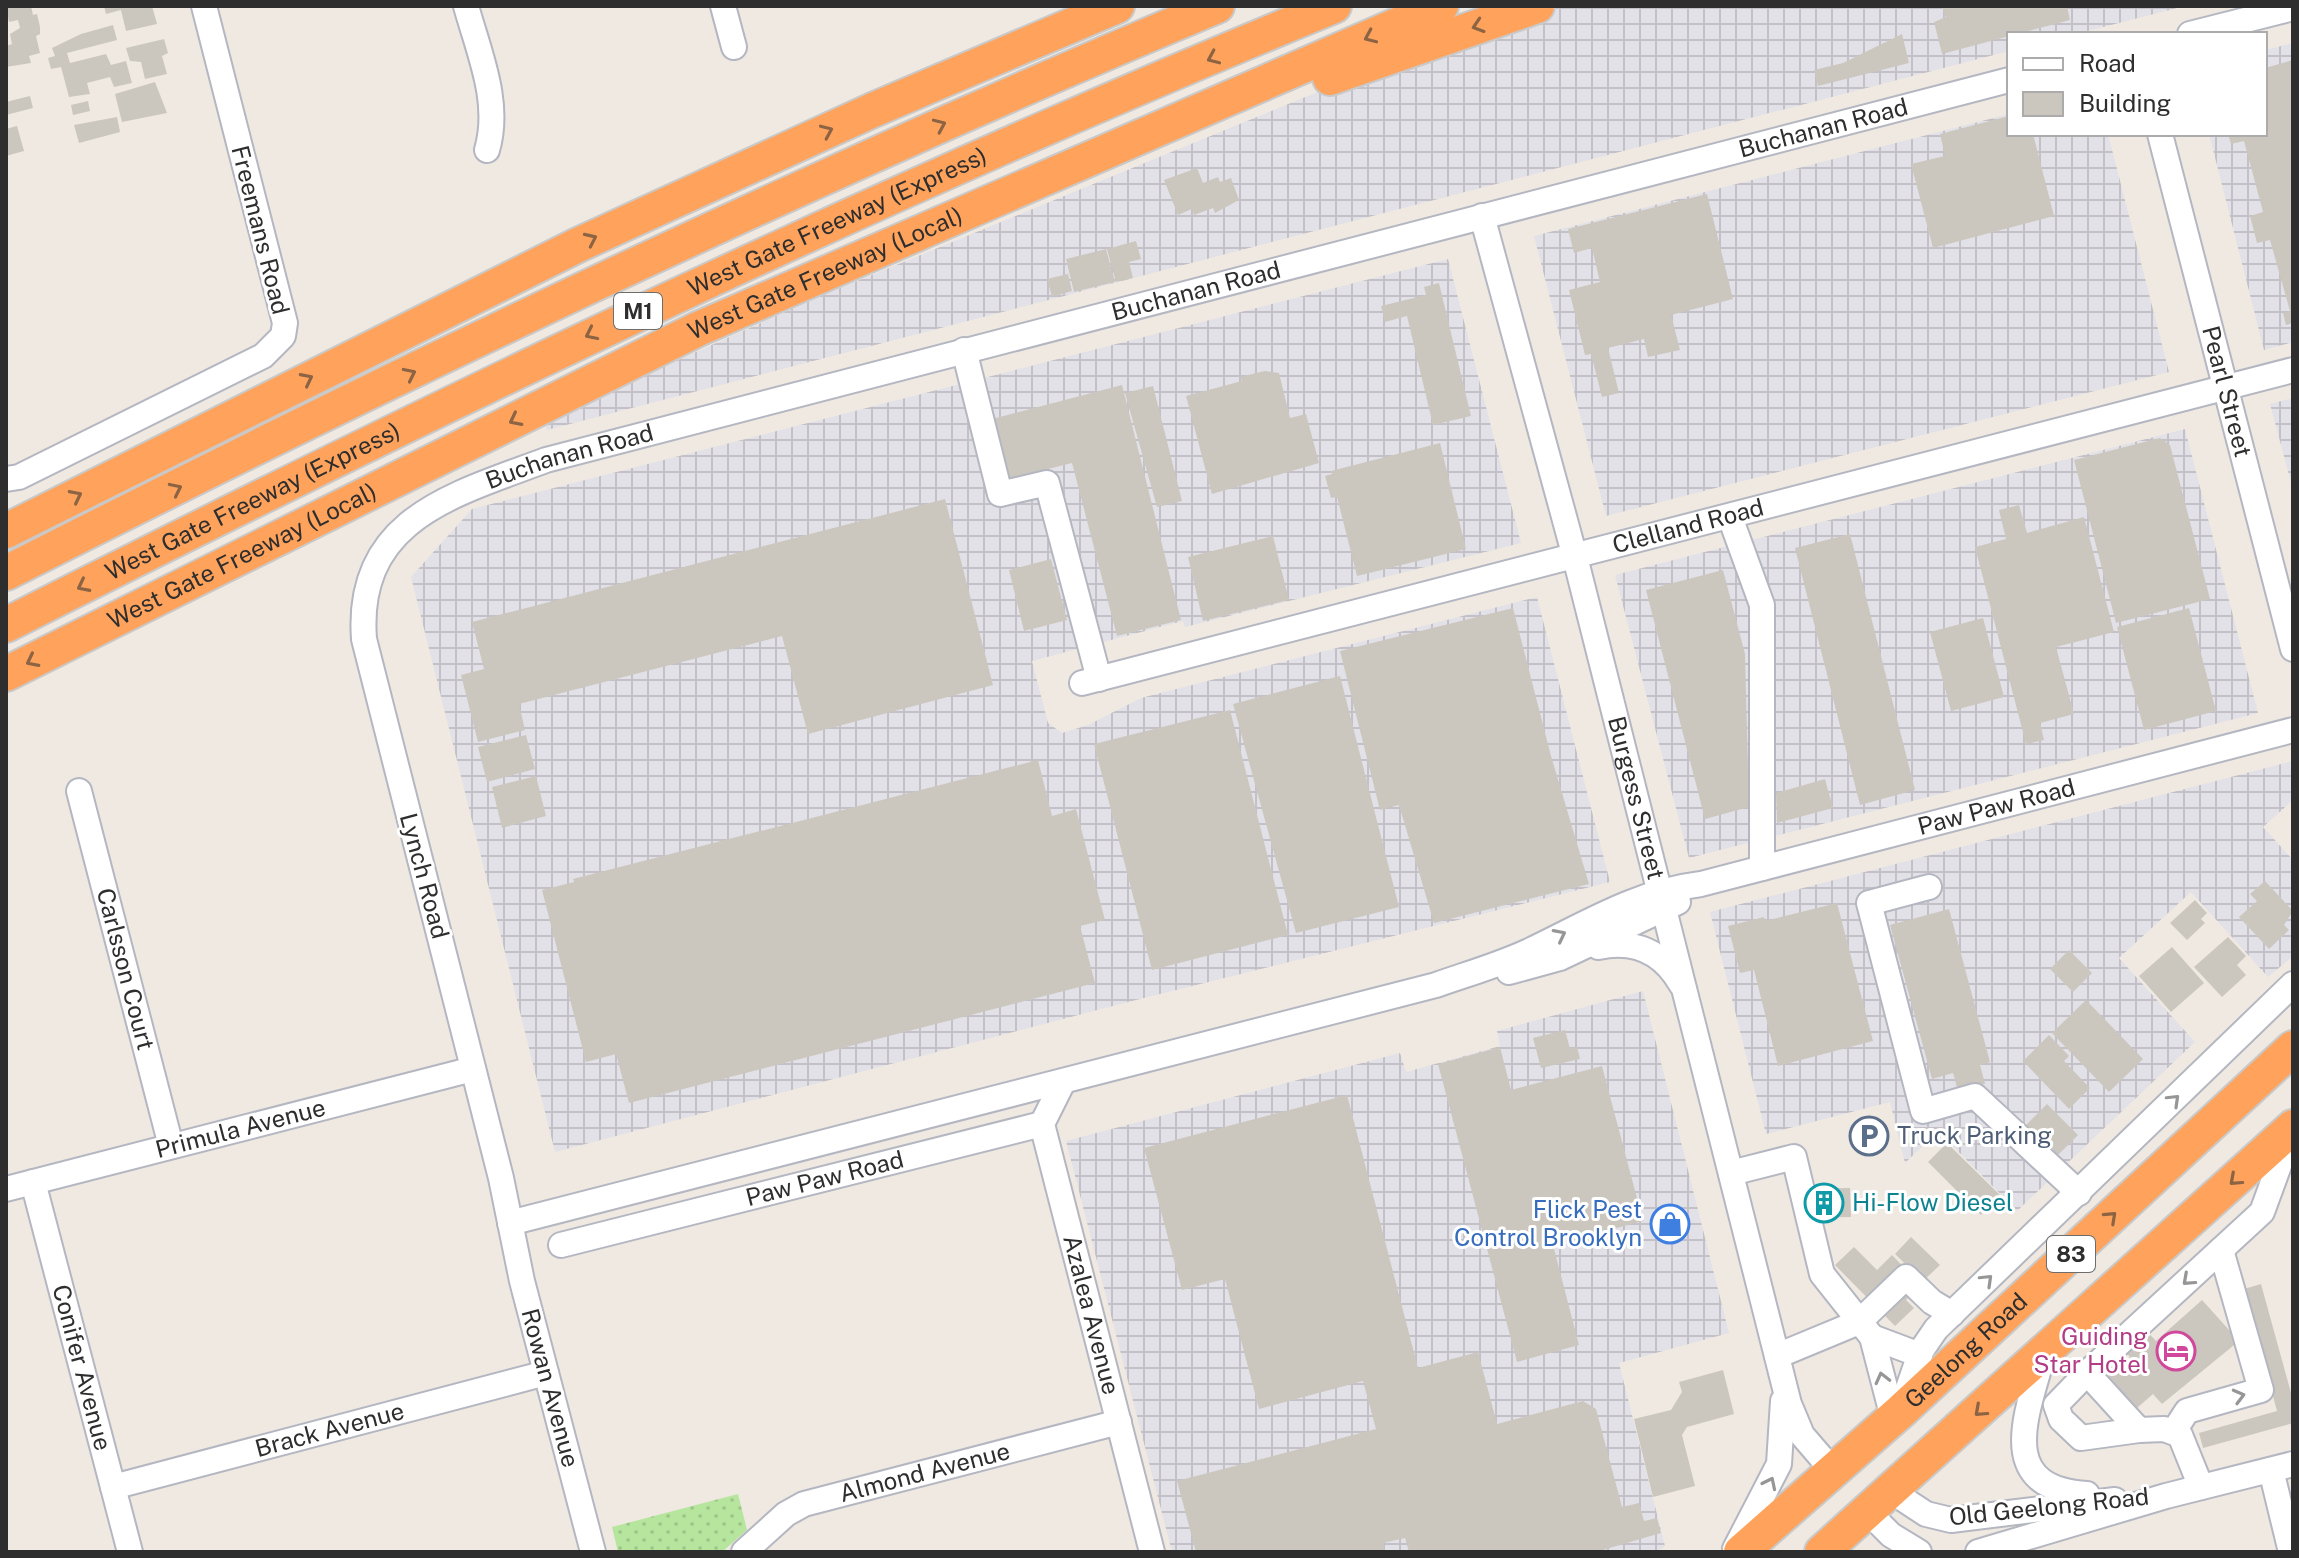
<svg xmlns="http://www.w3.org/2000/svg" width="2299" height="1558" font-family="'Public Sans',sans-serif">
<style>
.industrial{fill:url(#industrial-grid)}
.grass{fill:url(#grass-dots)}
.building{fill:#cbc7bf}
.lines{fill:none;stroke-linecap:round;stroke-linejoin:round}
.minor-casing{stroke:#b4b7c1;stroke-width:28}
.highway-casing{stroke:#c9c9c9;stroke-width:38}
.minor{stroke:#fff;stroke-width:24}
.highway{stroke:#ffa35c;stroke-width:34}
.oneway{stroke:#8c6343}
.oneway2{stroke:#969696}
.labels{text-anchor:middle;stroke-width:6;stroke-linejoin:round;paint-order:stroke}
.shield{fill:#fff;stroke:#6d6d6d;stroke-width:2}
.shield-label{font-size:22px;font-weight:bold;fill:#2e2e2e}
.street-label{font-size:24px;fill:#2e2e2e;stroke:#fff}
.service-label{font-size:24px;fill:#4e5e75;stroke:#fff;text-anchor:start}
.culture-label{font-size:24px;fill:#0d838f;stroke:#fff;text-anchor:start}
.shop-label{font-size:24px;fill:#366cbe;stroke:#fff;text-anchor:end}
.hotel-label{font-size:24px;fill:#b23c85;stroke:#fff;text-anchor:end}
</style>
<defs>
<pattern id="industrial-grid" width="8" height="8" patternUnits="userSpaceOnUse" patternTransform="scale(2)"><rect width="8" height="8" fill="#e3e1e8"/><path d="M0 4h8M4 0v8" fill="none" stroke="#c3c1c7"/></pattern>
<pattern id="grass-dots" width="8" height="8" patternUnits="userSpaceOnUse" patternTransform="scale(2)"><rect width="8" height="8" fill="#b6e59e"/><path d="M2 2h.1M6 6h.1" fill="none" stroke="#9dc588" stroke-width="1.8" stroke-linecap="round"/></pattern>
</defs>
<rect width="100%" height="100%" fill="#efe9e1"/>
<!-- industrial -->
<g class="industrial">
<polygon points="1527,6 2185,6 2076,34 2009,34 2009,51 547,430 544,420 823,295"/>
<polygon points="2293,43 2293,342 2264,350 2209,134 2265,134 2265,50"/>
<polygon points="2009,114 2009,134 2108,134 2169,372 1606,516 1534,236"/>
<polygon points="1448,259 1521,543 1185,627 1183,621 1032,661 1048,723 1062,733 1088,725 1141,698 1537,597 1610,882 1132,1001 555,1152 411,577 472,509"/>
<polygon points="2293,398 2293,490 2270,404"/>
<polygon points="2185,429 2258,713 1689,858 1615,575"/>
<polygon points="2293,761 2293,800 2263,827 2293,860 2293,956 2268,977 2191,892 2119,958 2195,1042 2017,1211 1938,1131 1905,1163 1890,1102 1766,1134 1710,912"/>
<polygon points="1643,991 1729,1333 1619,1363 1665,1546 1657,1552 1172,1552 1066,1141 1400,1053 1406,1072 1500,1046 1497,1031"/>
</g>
<!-- grass -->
<polygon class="grass" points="738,1494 747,1530 722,1552 618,1552 612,1527"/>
<!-- building -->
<g class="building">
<polygon points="6,6 31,6 33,15 37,14 40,27 40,34 36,36 40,53 29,56 31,63 6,67 6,46 12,44 10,34 20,28 18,20 9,22"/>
<polygon points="104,6 152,6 157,24 126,31 121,10 106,14"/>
<polygon points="1947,6 2067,6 2070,20 1942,54 1934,22 1946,17 1942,8"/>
<polygon points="113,25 117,40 67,53 70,63 106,54 111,65 126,61 132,83 114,87 110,77 87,83 90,94 69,97 61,67 51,69 48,58 55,56 52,48 81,34"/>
<polygon points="1902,34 1909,63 1818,86 1814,70 1843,63"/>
<polygon points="164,39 168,53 162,56 167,74 145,79 141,62 130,61 126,48"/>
<polygon points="2293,60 2293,323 2286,325 2283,313 2290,311 2270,240 2257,243 2250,216 2263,212 2244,141 2231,144 2228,134 2265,134 2265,68"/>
<polygon points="155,82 167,113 122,122 115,94"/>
<polygon points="30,96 33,108 6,115 6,102"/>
<polygon points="88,101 90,111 73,115 71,105"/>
<polygon points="2009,116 2009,134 2033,134 2054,216 1933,248 1911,164 1945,156 1940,134"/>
<polygon points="117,117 120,132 79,143 74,125"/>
<polygon points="17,126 24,151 6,156 6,129"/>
<polygon points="1197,168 1203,183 1218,177 1220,182 1231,178 1239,200 1215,213 1213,208 1194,215 1192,209 1178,215 1164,180"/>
<polygon points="1707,194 1733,299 1671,315 1680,350 1648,357 1644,339 1608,348 1619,393 1602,397 1591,354 1585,355 1569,290 1600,282 1592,248 1574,253 1568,229"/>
<polygon points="1136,241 1141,259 1129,262 1133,278 1116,282 1107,249"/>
<polygon points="1106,249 1115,282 1074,292 1066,259"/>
<polygon points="1068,274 1072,291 1052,297 1047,279"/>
<polygon points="1439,283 1471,416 1433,425 1407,316 1385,322 1381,306 1426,295 1424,287"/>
<polygon points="1265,371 1279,373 1290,418 1306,414 1319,463 1212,494 1186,396 1242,381 1240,377"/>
<polygon points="1122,385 1181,620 1117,636 1072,463 1008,479 992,419"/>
<polygon points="1153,386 1182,501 1157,507 1125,393"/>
<polygon points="2160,438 2170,445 2210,599 2116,623 2074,460"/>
<polygon points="1440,443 1466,549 1357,576 1337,497 1331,498 1325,476 1332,474 1331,471"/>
<polygon points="945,499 993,685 808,734 782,636 519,704 525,730 478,742 461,675 484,669 472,622"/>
<polygon points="2019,505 2027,533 2084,517 2114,632 2056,647 2074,714 2040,723 2044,740 2026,744 1975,547 2006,539 1999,510"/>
<polygon points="1850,534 1915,790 1860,805 1795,548"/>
<polygon points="1273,536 1289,600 1203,621 1188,557"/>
<polygon points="1051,559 1067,620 1024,631 1009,570"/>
<polygon points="1723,570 1745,654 1749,807 1705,819 1646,590"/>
<polygon points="1513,608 1551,756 1589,884 1434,923 1399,805 1380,810 1340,651"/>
<polygon points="2189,608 2216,711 2144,730 2117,627"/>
<polygon points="1983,618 2004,697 1951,711 1930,632"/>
<polygon points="1340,676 1399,907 1296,933 1233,704"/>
<polygon points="1230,710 1288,935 1152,970 1094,744"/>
<polygon points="526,735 535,769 487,782 478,747"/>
<polygon points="1038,760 1052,816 1076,809 1105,920 1080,926 1095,983 629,1103 616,1054 586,1062 542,890 574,882 573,879"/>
<polygon points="536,776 546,816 502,828 492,787"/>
<polygon points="1825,779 1833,808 1777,823 1776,793"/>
<polygon points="2265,881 2293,911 2284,925 2289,930 2269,949 2239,917 2257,901 2250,894"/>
<polygon points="2195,900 2207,913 2201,919 2205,923 2187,940 2170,923"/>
<polygon points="1837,903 1873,1041 1778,1066 1754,970 1740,973 1728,926 1764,917 1765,921"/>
<polygon points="1949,909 1990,1062 1980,1065 1985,1084 1958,1091 1953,1073 1932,1079 1890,925"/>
<polygon points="2228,937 2246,956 2237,965 2246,975 2222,997 2194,967"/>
<polygon points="2172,947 2204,983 2171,1012 2139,976"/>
<polygon points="2069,950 2092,973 2073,992 2050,969"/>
<polygon points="2086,1000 2143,1059 2109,1092 2052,1033"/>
<polygon points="1565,1030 1570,1049 1577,1047 1580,1059 1541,1068 1533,1038"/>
<polygon points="2049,1035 2069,1056 2064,1061 2090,1088 2069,1109 2023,1061"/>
<polygon points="1500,1047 1511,1090 1602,1066 1643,1221 1553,1245 1579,1345 1517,1362 1438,1064"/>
<polygon points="1347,1095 1418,1368 1478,1352 1497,1424 1583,1401 1596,1409 1622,1507 1639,1503 1644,1521 1657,1518 1661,1533 1596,1552 1409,1552 1405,1538 1383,1543 1385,1552 1196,1552 1177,1481 1376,1429 1363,1381 1259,1409 1225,1279 1182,1290 1144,1148"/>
<polygon points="2047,1104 2078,1135 2058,1155 2052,1148 2046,1154 2022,1129"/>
<polygon points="1947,1143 2005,1200 1993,1212 1988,1207 1981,1215 1928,1162"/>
<polygon points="1850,1188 1851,1217 1797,1218 1796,1189"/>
<polygon points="1911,1237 1940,1265 1923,1281 1895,1254"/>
<polygon points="1854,1247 1877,1270 1892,1255 1921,1285 1906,1300 1914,1308 1895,1326 1835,1265"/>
<polygon points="2261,1284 2293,1400 2293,1423 2203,1448 2199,1433 2277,1411 2244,1289"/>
<polygon points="2202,1300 2239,1341 2162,1404 2153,1394 2137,1408 2108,1376 2130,1357 2119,1345 2141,1325 2156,1341"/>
<polygon points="1723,1370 1734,1414 1687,1427 1682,1435 1695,1486 1653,1497 1634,1419 1671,1410 1682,1392 1679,1382"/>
</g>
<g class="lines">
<!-- minor casing -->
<g class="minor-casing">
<g id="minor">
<path d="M466,6C479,53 501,102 487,150"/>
<polyline points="723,6 734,47"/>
<polyline points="2190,34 2293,8"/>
<path id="s1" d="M2160,134L2293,649"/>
<path id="s2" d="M1482,216L1575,557L1789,1404L1802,1435L1833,1471"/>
<polyline points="964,350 1000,494 1047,483 1099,679"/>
<polyline points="6,479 19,477 263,356 283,336 285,323 204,6"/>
<polyline points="1730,517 1762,605 1762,868"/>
<path id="s3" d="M1082,683L2293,370"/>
<path id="s4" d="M79,791L171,1146"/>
<polyline points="1929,887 1869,903 1923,1111 1975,1096 2079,1193"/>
<path d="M1598,947C1634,939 1663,952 1681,984"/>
<polyline points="1509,972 1560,958 1678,902"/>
<path id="s5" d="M1063,1082L1042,1124L1152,1552"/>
<polyline points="1731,1173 1794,1157 1822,1274 1872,1337 1893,1418"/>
<path id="s6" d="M33,1182L130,1552"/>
<path id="s7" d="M6,1189L473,1069"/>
<path id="s8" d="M510,1223L1436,985C1467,974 1499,965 1529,951C1586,924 1636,892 1701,884L2293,730"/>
<path id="s9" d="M561,1245L1042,1124"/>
<polyline points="1872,1337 1920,1355"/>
<path d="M2043,1355C2027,1414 1994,1488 2087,1494"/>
<polyline points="1777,1356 1859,1322 1906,1277 1932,1302 1952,1314"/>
<polyline points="2087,1373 2139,1430 2164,1429 2180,1435 2201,1487"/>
<polyline points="1902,1406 1921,1351 1936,1329 2293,984"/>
<polyline points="2139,1430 2081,1438 2061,1419 2056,1405 2087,1373 2262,1212 2292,1130"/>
<polyline points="2174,1431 2187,1411 2261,1390 2221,1250"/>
<polyline points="2271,1470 2291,1552"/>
<path id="s10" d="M113,1487L546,1373"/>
<polyline points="1891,1491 1926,1514 1951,1520 2115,1500"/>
<polyline points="1868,1512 1891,1535 1919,1552"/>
<polyline points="1735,1549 1779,1464 1783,1401"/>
<path id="s11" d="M593,1552L522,1281L501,1178L364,639C355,519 453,495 546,460L2009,80"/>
<path id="s12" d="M744,1552L786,1514L804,1504L1119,1422"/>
<polyline points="1978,1552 2166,1496 2293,1464"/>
</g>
</g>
<!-- highway casing -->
<g class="highway-casing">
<g id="highway">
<polyline points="1330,78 1537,6"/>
<polyline points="6,531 578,245 873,110 1117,6"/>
<path d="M6,573C403,371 806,178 1217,6"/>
<path id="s13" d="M6,625C442,404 881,191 1334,6"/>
<path id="s14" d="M6,674L698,329L1441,6"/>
<path id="s15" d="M1741,1552L1900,1412L2293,1048"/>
<polyline points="1822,1552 2293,1127"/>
</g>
</g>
<!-- minor -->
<use href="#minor" class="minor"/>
<!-- highway -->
<use href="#highway" class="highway"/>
</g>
<!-- one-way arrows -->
<defs><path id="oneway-chevron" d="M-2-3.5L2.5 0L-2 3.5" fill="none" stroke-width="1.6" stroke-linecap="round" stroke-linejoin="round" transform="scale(2)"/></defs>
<g class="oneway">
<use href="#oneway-chevron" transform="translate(1478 26) rotate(162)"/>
<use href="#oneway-chevron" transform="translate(1370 37) rotate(156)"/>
<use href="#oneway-chevron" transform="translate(1213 58) rotate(156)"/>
<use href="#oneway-chevron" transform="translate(940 125) rotate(-24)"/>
<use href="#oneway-chevron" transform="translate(827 131) rotate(-24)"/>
<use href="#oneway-chevron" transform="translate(591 239) rotate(-25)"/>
<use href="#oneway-chevron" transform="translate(591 334) rotate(154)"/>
<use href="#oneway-chevron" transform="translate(410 374) rotate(-26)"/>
<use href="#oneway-chevron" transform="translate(307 379) rotate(-27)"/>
<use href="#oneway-chevron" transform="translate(515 420) rotate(153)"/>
<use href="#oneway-chevron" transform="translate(176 489) rotate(-26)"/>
<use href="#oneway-chevron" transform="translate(76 496) rotate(-27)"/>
<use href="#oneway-chevron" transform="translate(83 586) rotate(153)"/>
<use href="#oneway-chevron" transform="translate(32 661) rotate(153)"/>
<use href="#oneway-chevron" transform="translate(2235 1180) rotate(138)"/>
<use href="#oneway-chevron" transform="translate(2111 1217) rotate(-43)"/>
<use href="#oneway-chevron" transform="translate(1980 1411) rotate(138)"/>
</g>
<g class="oneway2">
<use href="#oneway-chevron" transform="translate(1560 935) rotate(-27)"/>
<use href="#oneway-chevron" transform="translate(2174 1100) rotate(-44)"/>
<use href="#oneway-chevron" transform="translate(1987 1280) rotate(-44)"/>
<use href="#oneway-chevron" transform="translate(2188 1280) rotate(138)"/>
<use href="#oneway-chevron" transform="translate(1882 1378) rotate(-104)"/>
<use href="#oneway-chevron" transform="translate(2239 1396) rotate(-15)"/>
<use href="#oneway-chevron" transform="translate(1770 1483) rotate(-64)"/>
</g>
<!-- icons -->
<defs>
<g id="parking-ring" transform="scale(2)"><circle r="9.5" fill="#fff" stroke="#5c6f8a" stroke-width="1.5"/><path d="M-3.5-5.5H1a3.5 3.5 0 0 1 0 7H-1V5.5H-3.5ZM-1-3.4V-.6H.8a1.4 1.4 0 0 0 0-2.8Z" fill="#5c6f8a"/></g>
<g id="building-ring" transform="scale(2)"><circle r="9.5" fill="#fff" stroke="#0f9aa8" stroke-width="1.5"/><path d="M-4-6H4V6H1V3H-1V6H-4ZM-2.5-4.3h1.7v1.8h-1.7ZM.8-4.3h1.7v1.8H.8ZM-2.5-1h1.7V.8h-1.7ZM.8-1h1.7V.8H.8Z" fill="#0f9aa8"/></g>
<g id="shop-ring" transform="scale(2)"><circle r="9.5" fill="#fff" stroke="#3f7fe0" stroke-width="1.5"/><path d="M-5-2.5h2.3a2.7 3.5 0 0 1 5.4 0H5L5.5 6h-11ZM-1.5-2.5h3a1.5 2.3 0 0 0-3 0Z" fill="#3f7fe0"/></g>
<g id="hotel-ring" transform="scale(2)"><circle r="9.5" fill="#fff" stroke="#d1479c" stroke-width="1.5"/><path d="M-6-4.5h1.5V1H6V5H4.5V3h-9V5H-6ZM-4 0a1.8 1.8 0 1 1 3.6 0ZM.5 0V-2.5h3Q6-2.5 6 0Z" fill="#d1479c"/></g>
</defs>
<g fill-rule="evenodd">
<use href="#parking-ring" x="1869" y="1136"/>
<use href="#building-ring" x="1824" y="1203"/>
<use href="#shop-ring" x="1670" y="1224"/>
<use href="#hotel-ring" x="2176" y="1351"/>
</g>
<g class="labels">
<!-- shield labels -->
<g class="shield">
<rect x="614" y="293" width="48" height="36" rx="6"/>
<rect x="2047" y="1236" width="48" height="36" rx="6"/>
</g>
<g class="shield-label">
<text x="638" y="319">M1</text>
<text x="2071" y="1262">83</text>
</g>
<!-- street labels -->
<g class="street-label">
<text dy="8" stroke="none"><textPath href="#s11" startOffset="2542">Buchanan Road</textPath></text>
<text dy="8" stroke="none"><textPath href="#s13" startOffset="924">West Gate Freeway (Express)</textPath></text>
<text transform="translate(260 230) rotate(76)" y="8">Freemans Road</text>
<text dy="8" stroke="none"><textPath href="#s14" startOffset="912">West Gate Freeway (Local)</textPath></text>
<text dy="8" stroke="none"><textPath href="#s11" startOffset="1894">Buchanan Road</textPath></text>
<text dy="8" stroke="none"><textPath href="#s1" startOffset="266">Pearl Street</textPath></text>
<text dy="8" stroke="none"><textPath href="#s11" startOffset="1246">Buchanan Road</textPath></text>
<text dy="8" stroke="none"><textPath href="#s13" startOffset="276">West Gate Freeway (Express)</textPath></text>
<text dy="8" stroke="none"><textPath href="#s3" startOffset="626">Clelland Road</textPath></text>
<text dy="8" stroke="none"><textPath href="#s14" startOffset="264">West Gate Freeway (Local)</textPath></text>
<text dy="8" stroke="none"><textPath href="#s2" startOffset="602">Burgess Street</textPath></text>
<text dy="8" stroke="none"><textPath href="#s8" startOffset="1546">Paw Paw Road</textPath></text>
<text transform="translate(424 876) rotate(75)" y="8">Lynch Road</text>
<text dy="8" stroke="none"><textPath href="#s4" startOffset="184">Carlsson Court</textPath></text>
<text dy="8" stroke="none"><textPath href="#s7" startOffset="242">Primula Avenue</textPath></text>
<text dy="8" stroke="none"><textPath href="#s9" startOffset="272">Paw Paw Road</textPath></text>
<text dy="8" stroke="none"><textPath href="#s5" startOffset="244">Azalea Avenue</textPath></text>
<text dy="8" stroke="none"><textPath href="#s15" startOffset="302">Geelong Road</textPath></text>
<text dy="8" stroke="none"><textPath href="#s6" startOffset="192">Conifer Avenue</textPath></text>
<text transform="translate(550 1388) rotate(75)" y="8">Rowan Avenue</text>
<text dy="8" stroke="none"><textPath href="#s10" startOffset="224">Brack Avenue</textPath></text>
<text dy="8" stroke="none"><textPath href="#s12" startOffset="202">Almond Avenue</textPath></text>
<text transform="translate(2049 1507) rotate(-6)" y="8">Old Geelong Road</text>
</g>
<!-- service labels -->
<g class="service-label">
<text x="1897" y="1144">Truck Parking</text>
</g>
<!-- culture labels -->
<g class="culture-label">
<text x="1852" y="1211">Hi-Flow Diesel</text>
</g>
<!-- shop labels -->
<g class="shop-label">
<text x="1642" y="1218">Flick Pest<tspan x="1642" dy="28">Control Brooklyn</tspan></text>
</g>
<!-- hotel labels -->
<g class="hotel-label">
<text x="2148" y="1345">Guiding<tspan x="2148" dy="28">Star Hotel</tspan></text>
</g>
</g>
<!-- border -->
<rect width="2299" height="1558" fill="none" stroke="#2e2e2e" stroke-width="16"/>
<!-- legend -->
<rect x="2007" y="32" width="260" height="104" fill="#ffffff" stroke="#ababab" stroke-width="2"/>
<rect x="2023" y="58" width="40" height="12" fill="#ffffff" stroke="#ababab" stroke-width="2"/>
<text x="2079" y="72" font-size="24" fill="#2e2e2e">Road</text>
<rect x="2023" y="92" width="40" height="24" fill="#cbc7bf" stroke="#ababab" stroke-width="2"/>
<text x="2079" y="112" font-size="24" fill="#2e2e2e">Building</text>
</svg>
